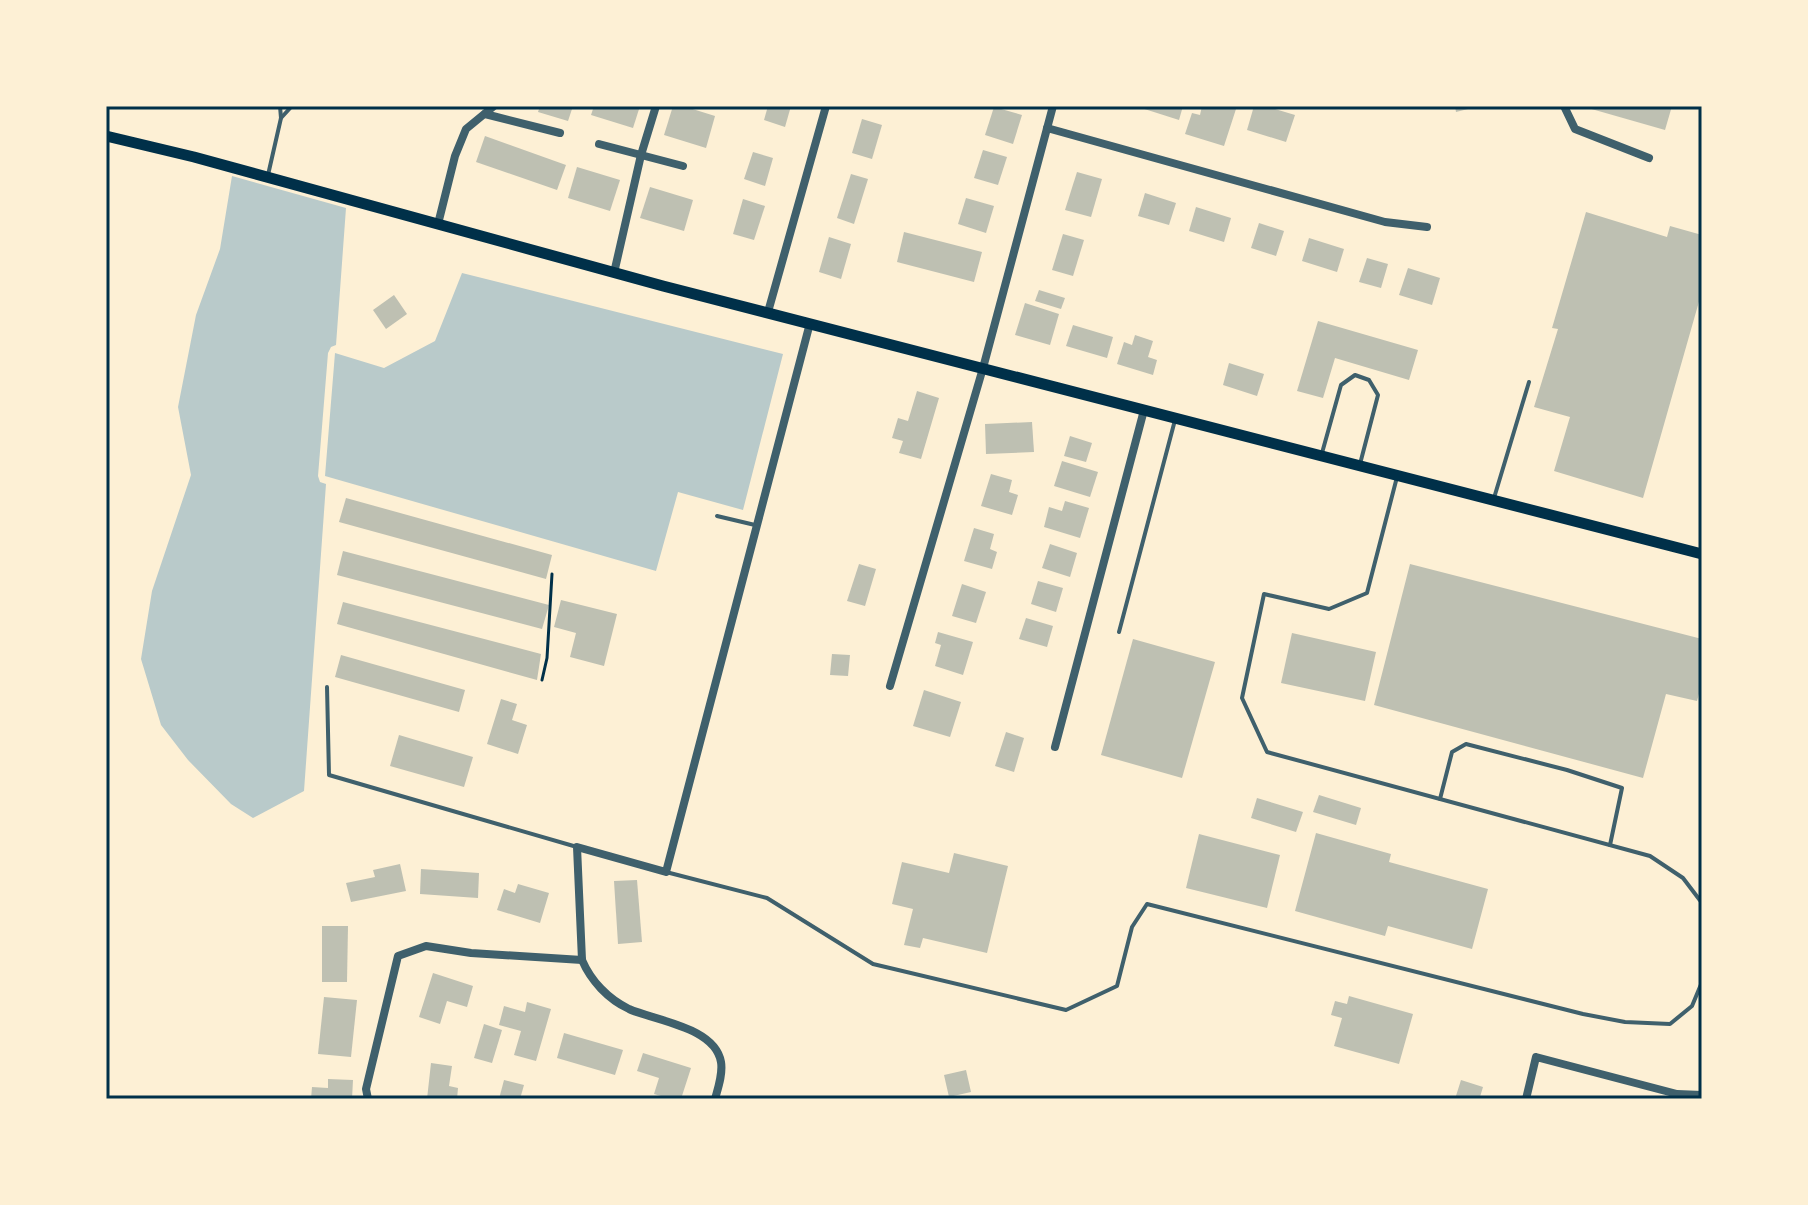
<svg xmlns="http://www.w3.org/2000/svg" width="1808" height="1205" font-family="Figtree,sans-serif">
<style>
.green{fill:#b9caca}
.building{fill:#bec0b2}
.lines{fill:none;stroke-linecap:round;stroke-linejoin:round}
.path{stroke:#003049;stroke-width:3}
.service{stroke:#3f606c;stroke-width:4}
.minor{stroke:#3f606c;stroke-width:8}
.secondary{stroke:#003049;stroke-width:11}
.neatline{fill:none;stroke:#003049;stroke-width:3}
</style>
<rect width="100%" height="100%" fill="#fdf0d5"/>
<!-- green -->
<g class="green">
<polygon points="232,176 346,208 336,345 331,347 328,353 318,476 320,482 326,484 304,791 253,818 231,804 188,760 161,725 141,659 152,591 191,475 178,407 196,315 220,249"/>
<polygon points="462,273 783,354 743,510 678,492 656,571 325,476 335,353 384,368 435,341"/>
</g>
<!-- building -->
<g class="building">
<polygon points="540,106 573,106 568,121 538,112"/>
<polygon points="594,106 640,106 633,128 591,115"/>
<polygon points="673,106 683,106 715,116 706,148 664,135"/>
<polygon points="768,106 791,106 785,127 764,120"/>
<polygon points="1135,106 1183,106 1179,120"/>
<polygon points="1202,106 1226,106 1236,109 1224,146 1185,134 1192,113 1200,115"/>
<polygon points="1254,106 1265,106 1295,115 1286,142 1247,130"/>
<polygon points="1455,106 1476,106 1476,107 1456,112"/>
<polygon points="1581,106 1672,106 1665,130"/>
<polygon points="994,107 1022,115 1013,144 985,135"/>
<polygon points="862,119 882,125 872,159 852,153"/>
<polygon points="485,136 566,165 557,190 476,162"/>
<polygon points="983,150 1007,157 998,185 974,178"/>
<polygon points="753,152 773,158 765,186 744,179"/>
<polygon points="577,167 620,180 610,211 568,198"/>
<polygon points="1077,172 1102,179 1091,217 1065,210"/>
<polygon points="851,174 868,179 854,224 837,218"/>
<polygon points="650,187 693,200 684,231 640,218"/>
<polygon points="1145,193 1176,203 1169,225 1138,216"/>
<polygon points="966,198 994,206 986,233 958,224"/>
<polygon points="743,199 765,206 754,240 733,234"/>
<polygon points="1196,207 1231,218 1224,242 1189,231"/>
<polygon points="1586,212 1667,237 1670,226 1702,235 1702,291 1643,498 1554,471 1570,417 1534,407 1558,329 1552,328"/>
<polygon points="1259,223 1284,231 1276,256 1251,248"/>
<polygon points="904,232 982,252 974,282 897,262"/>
<polygon points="1063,234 1084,240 1073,276 1052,270"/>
<polygon points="829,237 851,244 841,279 819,272"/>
<polygon points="1309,238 1344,249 1337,272 1302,261"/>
<polygon points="1367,258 1388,264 1381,288 1359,282"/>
<polygon points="1408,268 1440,278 1432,305 1399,295"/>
<polygon points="1039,290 1065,298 1061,309 1035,301"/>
<polygon points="394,295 407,314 386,329 373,310"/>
<polygon points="1025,303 1059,314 1050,345 1015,335"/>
<polygon points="1318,321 1418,350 1409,380 1335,358 1323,398 1297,391"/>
<polygon points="1073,325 1113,337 1107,358 1066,346"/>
<polygon points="1135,335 1153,341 1148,357 1157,360 1153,375 1117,364 1124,342 1132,345"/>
<polygon points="1229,363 1264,374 1257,396 1223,385"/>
<polygon points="917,391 939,398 921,459 899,453 903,441 892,438 898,418 908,421"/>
<polygon points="1032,422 1034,452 986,454 985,424"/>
<polygon points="1070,436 1092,443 1086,462 1064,456"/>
<polygon points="1062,461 1098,472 1090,497 1054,486"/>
<polygon points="991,474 1012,480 1009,492 1018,495 1012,515 981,506"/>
<polygon points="346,498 552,555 546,579 339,522"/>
<polygon points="1065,501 1089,508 1080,538 1044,527 1049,507 1062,511"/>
<polygon points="974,528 994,534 990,549 997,552 992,569 964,561"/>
<polygon points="1050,544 1077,553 1070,577 1042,568"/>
<polygon points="343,551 549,605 542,629 337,575"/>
<polygon points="859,564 876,569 865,606 847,601"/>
<polygon points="1410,564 1702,639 1702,683 1697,701 1666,694 1643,778 1374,705"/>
<polygon points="1038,581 1063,588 1056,612 1031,604"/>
<polygon points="962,584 986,592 976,623 952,616"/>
<polygon points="561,600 617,614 604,666 570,657 576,633 554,627"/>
<polygon points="343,602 541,654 537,680 337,624"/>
<polygon points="1026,618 1053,626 1047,647 1019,639"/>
<polygon points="938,632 973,642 963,675 935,666 941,645 935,643"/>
<polygon points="1292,633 1376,652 1365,701 1281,683"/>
<polygon points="1133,639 1215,662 1182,778 1101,755"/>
<polygon points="832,654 850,655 848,676 830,675"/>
<polygon points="341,655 465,690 459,712 335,677"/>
<polygon points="924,690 961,702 950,737 913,726"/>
<polygon points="501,699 517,704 512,720 527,725 518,754 487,744"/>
<polygon points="1006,732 1024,738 1014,772 995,766"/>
<polygon points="399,735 473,757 464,787 390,766"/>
<polygon points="1319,795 1361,808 1356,825 1313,812"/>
<polygon points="1257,798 1303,812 1296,832 1251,818"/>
<polygon points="1316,833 1391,854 1389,862 1488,889 1472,949 1388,926 1385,936 1295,911"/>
<polygon points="1199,834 1280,855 1267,908 1186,888"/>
<polygon points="954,853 1008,866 987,953 923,938 920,948 904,945 913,909 892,904 902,862 949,873"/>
<polygon points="400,864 406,891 351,902 346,883 375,877 373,870"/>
<polygon points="421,869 479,873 478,898 420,894"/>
<polygon points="637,880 642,942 618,944 614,881"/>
<polygon points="518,884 549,893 540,923 497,910 504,889 515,893"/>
<polygon points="322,926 348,926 347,982 322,982"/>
<polygon points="433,973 473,986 467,1007 447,1001 440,1024 419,1017"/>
<polygon points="1349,996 1413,1014 1399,1064 1334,1046 1342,1018 1331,1015 1335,1001 1347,1004"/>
<polygon points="324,997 357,1000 351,1057 318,1054"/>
<polygon points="527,1002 551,1009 536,1061 514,1055 521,1031 499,1025 504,1006 525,1012"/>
<polygon points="484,1024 502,1030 492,1063 474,1058"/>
<polygon points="564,1033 623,1050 615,1075 557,1058"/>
<polygon points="643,1053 691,1068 681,1099 671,1099 654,1094 659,1078 637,1071"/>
<polygon points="431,1063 452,1066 449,1086 458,1088 457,1099 427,1099"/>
<polygon points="966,1070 971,1092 949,1097 944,1075"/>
<polygon points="328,1079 353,1080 352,1099 311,1099 312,1087 328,1088"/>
<polygon points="504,1080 524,1085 520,1099 499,1099"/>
<polygon points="1461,1080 1483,1087 1480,1097 1485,1099 1455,1099"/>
</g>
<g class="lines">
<!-- path -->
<polyline class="path" points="542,680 547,658 552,574"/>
<!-- service -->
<g class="service">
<polyline points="281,118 292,106"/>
<polyline points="268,175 281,118 280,106"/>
<polyline points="1322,453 1341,385 1355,375 1369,380 1378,395 1360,464"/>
<polyline points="1397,477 1367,593 1329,609 1264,594 1242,698 1267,752 1650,856 1683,878 1702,903"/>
<polyline points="1494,498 1529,382"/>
<polyline points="717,516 755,525"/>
<polyline points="1119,632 1175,420"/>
<polyline points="327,687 329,775 577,847"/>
<polyline points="1440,799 1452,752 1466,744 1567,770 1622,788 1610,845"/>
<polyline points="666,872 767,898 873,964 1066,1010 1117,986 1132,927 1147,904 1583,1014 1625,1022 1670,1024 1692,1006 1702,982"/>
</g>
<!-- minor -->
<g class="minor">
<polyline points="1564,106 1575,129 1649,158"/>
<polyline points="485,114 560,133"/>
<polyline points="1047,128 1385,222 1427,227"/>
<polyline points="599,144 683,166"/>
<polyline points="438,224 455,156 466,129 494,106"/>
<polyline points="614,273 641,155 656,106"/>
<polyline points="768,312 826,106"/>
<polyline points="890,686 983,368 1053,106"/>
<polyline points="1055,747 1144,410"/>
<polyline points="368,1099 366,1089 398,956 426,946 471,953 582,960"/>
<path d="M715,1099C718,1088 723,1074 721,1062C715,1027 656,1021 629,1009C608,999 591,981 582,960L577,847L666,872L810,323"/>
<polyline points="1526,1099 1536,1057 1677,1094 1702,1095"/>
</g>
<!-- secondary -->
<polyline class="secondary" points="106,136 194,157 663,286 1702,554"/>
</g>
<!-- border -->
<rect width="1808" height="1205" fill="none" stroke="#fdf0d5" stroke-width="216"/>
<rect x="108" y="108" width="1592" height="989" class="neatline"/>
</svg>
